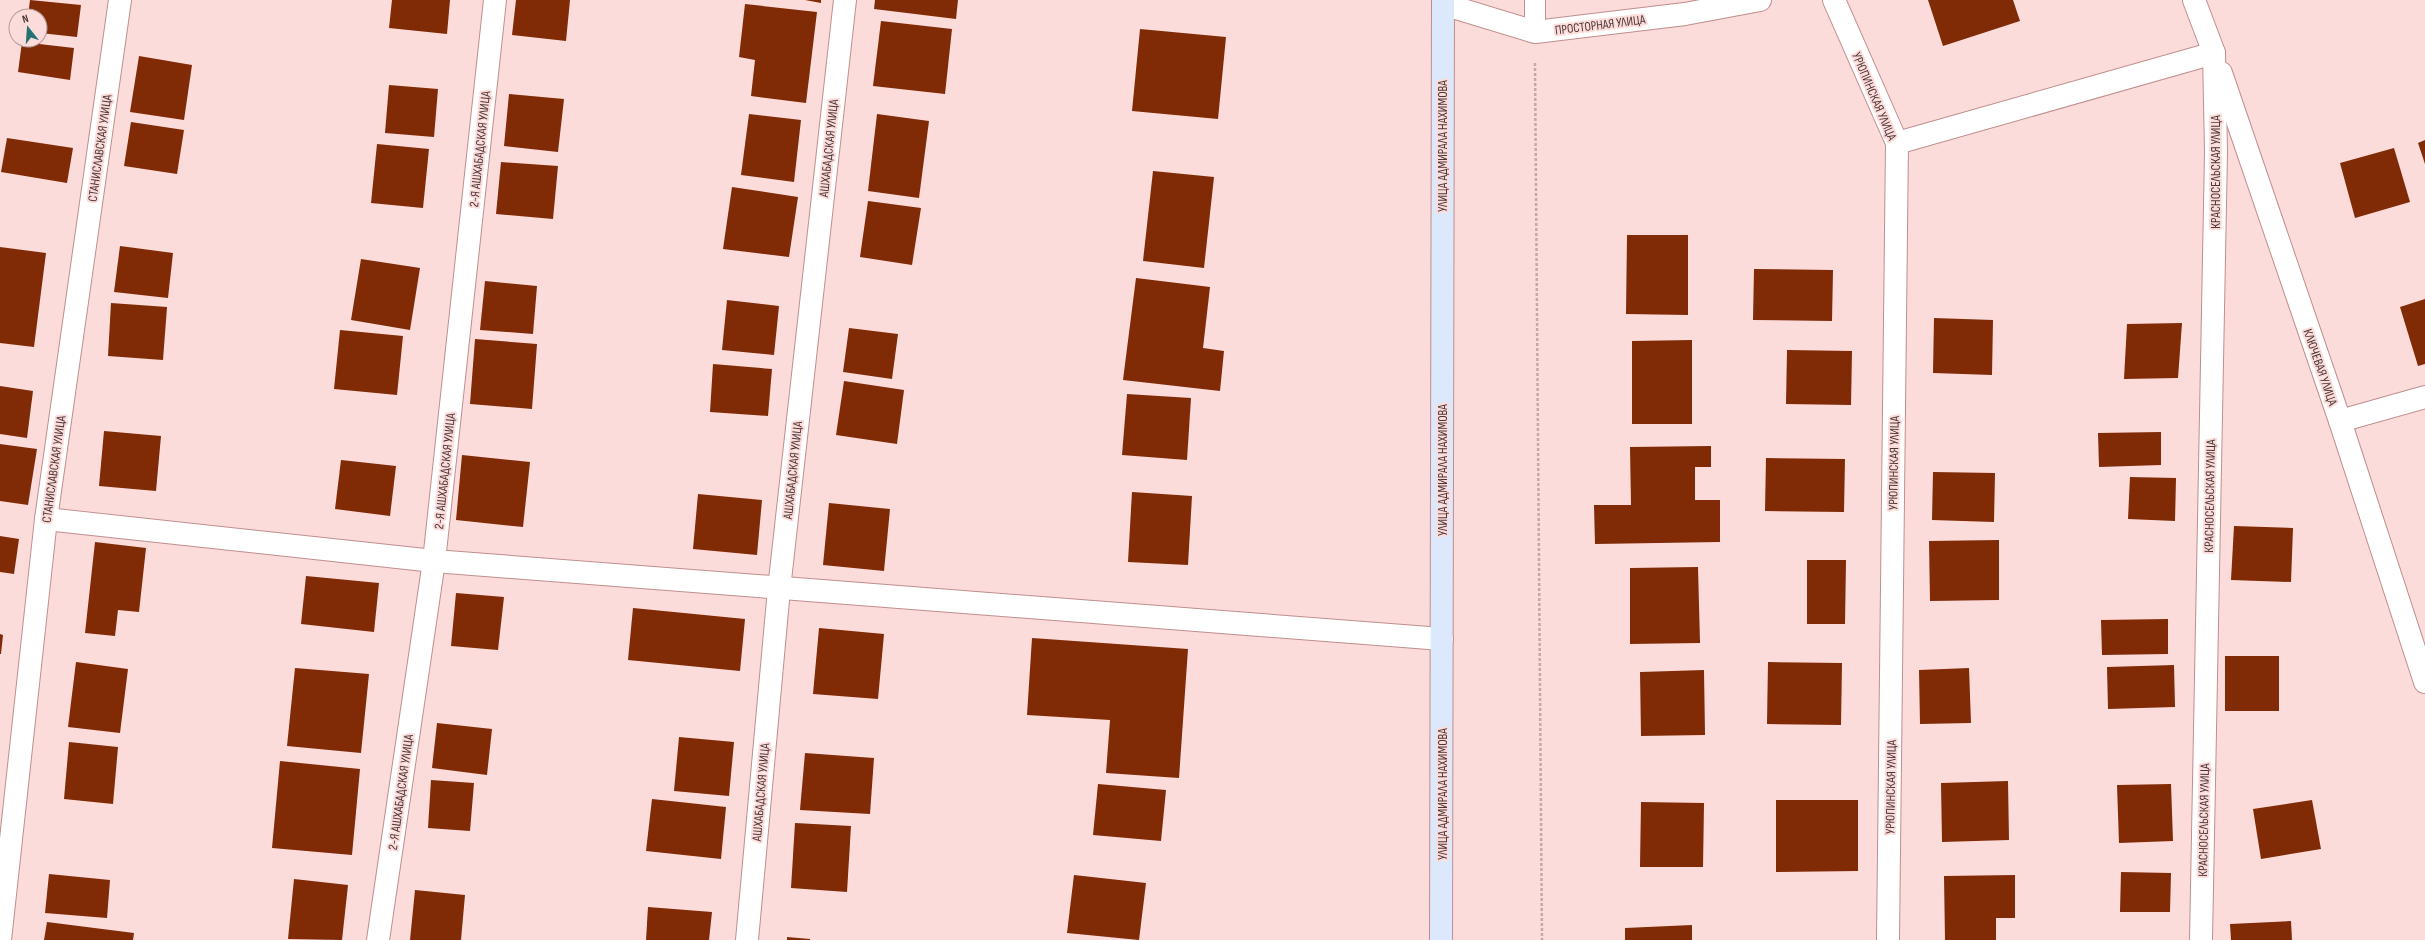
<svg xmlns="http://www.w3.org/2000/svg" width="2425" height="940" font-family="'Sofia Sans Condensed',sans-serif">
<style>
.building{fill:#802a06}
.lines{fill:none;stroke-linecap:round;stroke-linejoin:round}
.service-casing{stroke:#bf8e8e;stroke-width:22}
.minor-casing{stroke:#bf8e8e;stroke-width:24}
.secondary-casing{stroke:#bf8e8e;stroke-width:24}
.path{stroke:#c4a7a7;stroke-width:2.5;stroke-dasharray:3 2;stroke-linecap:butt}
.service{stroke:#fff;stroke-width:20}
.minor{stroke:#fff;stroke-width:22}
.secondary{stroke:#dce8fb;stroke-width:22}
.labels{text-anchor:middle;stroke-width:4;stroke-linejoin:round;paint-order:stroke}
.street-label{font-size:13px;fill:#4b3636;stroke:#fcdcdb}
</style>
<rect width="100%" height="100%" fill="#fcdcdb"/>
<!-- building -->
<g class="building">
<polygon points="30,0 81,5 77,37 40,33 40,16 28,16"/>
<polygon points="392,0 450,0 447,34 389,28"/>
<polygon points="516,0 570,0 566,41 512,35"/>
<polygon points="805,0 821,0 821,3"/>
<polygon points="875,0 958,0 956,19 874,9"/>
<polygon points="1928,0 2013,0 2020,21 1943,46"/>
<polygon points="745,4 817,12 806,103 751,96 755,60 739,57"/>
<polygon points="881,21 952,29 945,94 873,86"/>
<polygon points="1140,29 1226,37 1218,119 1132,111"/>
<polygon points="22,42 74,48 70,80 18,72"/>
<polygon points="139,56 192,65 184,120 130,112"/>
<polygon points="389,85 438,89 434,137 385,133"/>
<polygon points="509,94 564,99 558,152 504,146"/>
<polygon points="749,114 801,120 794,182 741,175"/>
<polygon points="877,114 929,121 919,198 868,191"/>
<polygon points="131,122 184,130 177,174 124,166"/>
<polygon points="7,138 73,148 67,183 1,172"/>
<polygon points="2425,140 2425,164 2418,143"/>
<polygon points="377,144 429,149 423,208 371,203"/>
<polygon points="2394,148 2410,202 2355,218 2340,163"/>
<polygon points="501,162 558,166 553,219 496,214"/>
<polygon points="1153,171 1214,177 1204,268 1143,261"/>
<polygon points="732,187 798,197 789,257 723,249"/>
<polygon points="868,201 921,208 912,265 860,257"/>
<polygon points="1627,235 1688,235 1688,315 1626,314"/>
<polygon points="120,246 173,253 168,298 114,292"/>
<polygon points="0,247 46,253 34,347 0,343"/>
<polygon points="361,259 420,268 410,330 351,320"/>
<polygon points="1754,269 1833,270 1832,321 1753,320"/>
<polygon points="1136,278 1210,287 1203,348 1224,351 1220,391 1123,380"/>
<polygon points="485,281 537,286 533,334 480,330"/>
<polygon points="2425,299 2425,364 2418,366 2400,307"/>
<polygon points="727,300 779,306 774,355 722,350"/>
<polygon points="111,303 167,307 163,360 108,356"/>
<polygon points="1934,318 1993,320 1992,375 1933,373"/>
<polygon points="2182,323 2178,378 2124,379 2127,324"/>
<polygon points="849,328 898,334 892,379 843,372"/>
<polygon points="340,330 403,336 397,395 334,389"/>
<polygon points="475,339 537,344 532,409 470,404"/>
<polygon points="1692,340 1692,424 1632,424 1632,341"/>
<polygon points="1787,350 1852,351 1851,405 1786,404"/>
<polygon points="713,364 772,369 768,416 710,412"/>
<polygon points="844,381 904,390 897,444 836,435"/>
<polygon points="0,386 33,391 27,438 0,434"/>
<polygon points="1127,394 1191,398 1187,460 1122,455"/>
<polygon points="104,431 161,436 156,491 99,486"/>
<polygon points="2161,432 2161,465 2099,467 2098,433"/>
<polygon points="0,444 37,449 28,505 0,501"/>
<polygon points="1711,446 1711,467 1695,467 1695,500 1720,500 1720,542 1595,544 1594,505 1631,505 1630,447"/>
<polygon points="462,455 530,462 523,527 456,520"/>
<polygon points="1766,458 1845,459 1844,512 1765,511"/>
<polygon points="341,460 396,466 390,516 335,509"/>
<polygon points="1933,472 1995,473 1994,522 1932,520"/>
<polygon points="2130,477 2176,478 2175,521 2128,519"/>
<polygon points="1132,492 1192,496 1188,565 1128,562"/>
<polygon points="698,494 762,500 757,555 693,549"/>
<polygon points="829,503 890,509 884,571 823,565"/>
<polygon points="2234,526 2293,528 2291,582 2231,580"/>
<polygon points="0,536 19,539 14,574 0,572"/>
<polygon points="1999,540 1999,600 1930,601 1929,541"/>
<polygon points="95,542 146,548 139,612 118,610 115,636 85,633"/>
<polygon points="1807,560 1846,560 1845,624 1807,624"/>
<polygon points="1698,567 1700,643 1630,644 1630,568"/>
<polygon points="306,576 379,583 374,632 301,624"/>
<polygon points="456,593 504,597 498,650 451,646"/>
<polygon points="633,608 745,619 740,671 628,660"/>
<polygon points="2168,619 2168,654 2102,655 2101,620"/>
<polygon points="819,628 884,634 878,699 813,694"/>
<polygon points="0,634 3,635 1,654 0,654"/>
<polygon points="1032,638 1188,649 1179,778 1106,773 1110,720 1027,715"/>
<rect x="2225" y="656" width="54" height="55"/>
<polygon points="76,662 128,669 120,733 68,727"/>
<polygon points="1768,662 1842,663 1841,725 1767,724"/>
<polygon points="2174,665 2175,707 2108,709 2107,667"/>
<polygon points="295,668 369,674 361,753 287,746"/>
<polygon points="1969,668 1971,723 1920,724 1919,670"/>
<polygon points="1704,670 1705,735 1641,736 1640,672"/>
<polygon points="437,723 492,729 487,775 432,768"/>
<polygon points="679,737 734,742 729,796 674,791"/>
<polygon points="69,742 118,747 113,804 64,799"/>
<polygon points="805,753 874,758 870,814 800,810"/>
<polygon points="280,761 360,769 352,855 272,848"/>
<polygon points="431,780 474,783 470,831 428,828"/>
<polygon points="2008,781 2009,840 1942,842 1941,783"/>
<polygon points="1098,784 1166,790 1161,841 1093,835"/>
<polygon points="2171,784 2173,841 2119,843 2117,785"/>
<polygon points="652,799 726,807 721,859 646,851"/>
<polygon points="1776,800 1858,800 1858,871 1776,872"/>
<polygon points="2312,800 2321,849 2261,859 2253,809"/>
<polygon points="1641,802 1704,803 1703,867 1640,867"/>
<polygon points="795,823 851,826 847,892 791,888"/>
<polygon points="2121,872 2171,873 2170,912 2120,912"/>
<polygon points="49,874 110,880 107,918 45,913"/>
<polygon points="1074,875 1146,883 1139,940 1067,933"/>
<polygon points="2015,875 2015,918 1996,918 1996,940 1945,940 1944,876"/>
<polygon points="294,879 348,885 342,940 288,939"/>
<polygon points="415,890 465,895 461,940 410,940"/>
<polygon points="648,907 712,912 709,940 646,940"/>
<polygon points="2291,921 2292,940 2231,940 2230,924"/>
<polygon points="47,922 134,933 133,940 44,940"/>
<polygon points="1692,925 1692,940 1625,940 1625,928"/>
<polygon points="787,937 810,939 810,940 787,940"/>
</g>
<g class="lines">
<!-- service casing -->
<g class="service-casing">
<polyline id="service" points="1535,32 1535,0"/>
</g>
<!-- minor casing -->
<g class="minor-casing">
<g id="minor">
<polyline points="1834,0 1897,143 1888,940"/>
<polyline points="1443,4 1535,32 1685,14 1760,0"/>
<polyline points="2221,73 2340,421 2425,682"/>
<polyline points="1897,143 2214,53 2194,0"/>
<polyline points="2340,421 2425,397"/>
<polyline points="46,519 434,561 1442,639"/>
<polyline points="0,940 46,519 120,0"/>
<polyline points="378,940 434,561 495,0"/>
<polyline points="747,940 779,589 845,0"/>
<polyline points="2201,940 2216,152 2214,53"/>
</g>
</g>
<!-- secondary casing -->
<g class="secondary-casing">
<polyline id="secondary" points="1441,940 1443,0"/>
</g>
<!-- path -->
<polyline class="path" points="1535,63 1542,940"/>
<!-- service -->
<use href="#service" class="service"/>
<!-- minor -->
<use href="#minor" class="minor"/>
<!-- secondary -->
<use href="#secondary" class="secondary"/>
</g>
<g class="labels">
<!-- street labels -->
<g class="street-label">
<text transform="translate(1600 24) rotate(-7)" y="5">ПРОСТОРНАЯ УЛИЦА</text>
<text transform="translate(1875 96) rotate(67)" y="5">УРЮПИНСКАЯ УЛИЦА</text>
<text transform="translate(1442 146) rotate(-90)" y="5">УЛИЦА АДМИРАЛА НАХИМОВА</text>
<text transform="translate(99 148) rotate(-82)" y="5">СТАНИСЛАВСКАЯ УЛИЦА</text>
<text transform="translate(828 148) rotate(-84)" y="5">АШХАБАДСКАЯ УЛИЦА</text>
<text transform="translate(479 149) rotate(-84)" y="5">2-Я АШХАБАДСКАЯ УЛИЦА</text>
<text transform="translate(2215 172) rotate(-90)" y="5">КРАСНОСЕЛЬСКАЯ УЛИЦА</text>
<text transform="translate(2321 367) rotate(71)" y="5">КЛЮЧЕВАЯ УЛИЦА</text>
<text transform="translate(1893 463) rotate(-89)" y="5">УРЮПИНСКАЯ УЛИЦА</text>
<text transform="translate(53 469) rotate(-82)" y="5">СТАНИСЛАВСКАЯ УЛИЦА</text>
<text transform="translate(792 470) rotate(-84)" y="5">АШХАБАДСКАЯ УЛИЦА</text>
<text transform="translate(1442 470) rotate(-90)" y="5">УЛИЦА АДМИРАЛА НАХИМОВА</text>
<text transform="translate(444 471) rotate(-84)" y="5">2-Я АШХАБАДСКАЯ УЛИЦА</text>
<text transform="translate(2209 496) rotate(-89)" y="5">КРАСНОСЕЛЬСКАЯ УЛИЦА</text>
<text transform="translate(1890 787) rotate(-89)" y="5">УРЮПИНСКАЯ УЛИЦА</text>
<text transform="translate(400 792) rotate(-82)" y="5">2-Я АШХАБАДСКАЯ УЛИЦА</text>
<text transform="translate(760 792) rotate(-85)" y="5">АШХАБАДСКАЯ УЛИЦА</text>
<text transform="translate(1442 794) rotate(-90)" y="5">УЛИЦА АДМИРАЛА НАХИМОВА</text>
<text transform="translate(2203 820) rotate(-89)" y="5">КРАСНОСЕЛЬСКАЯ УЛИЦА</text>
</g>
</g>
<!-- north arrow -->
<g transform="translate(28 28) rotate(343)"><circle r="19" fill="#fcdcdb" stroke="#b59a99"/>
<path d="M0-3L7 15L0 10L-7 15Z" fill="#267174"/>
<text y="-6" font-size="11" font-weight="bold" text-anchor="middle" fill="#4b3636">N</text>
</g>
</svg>
